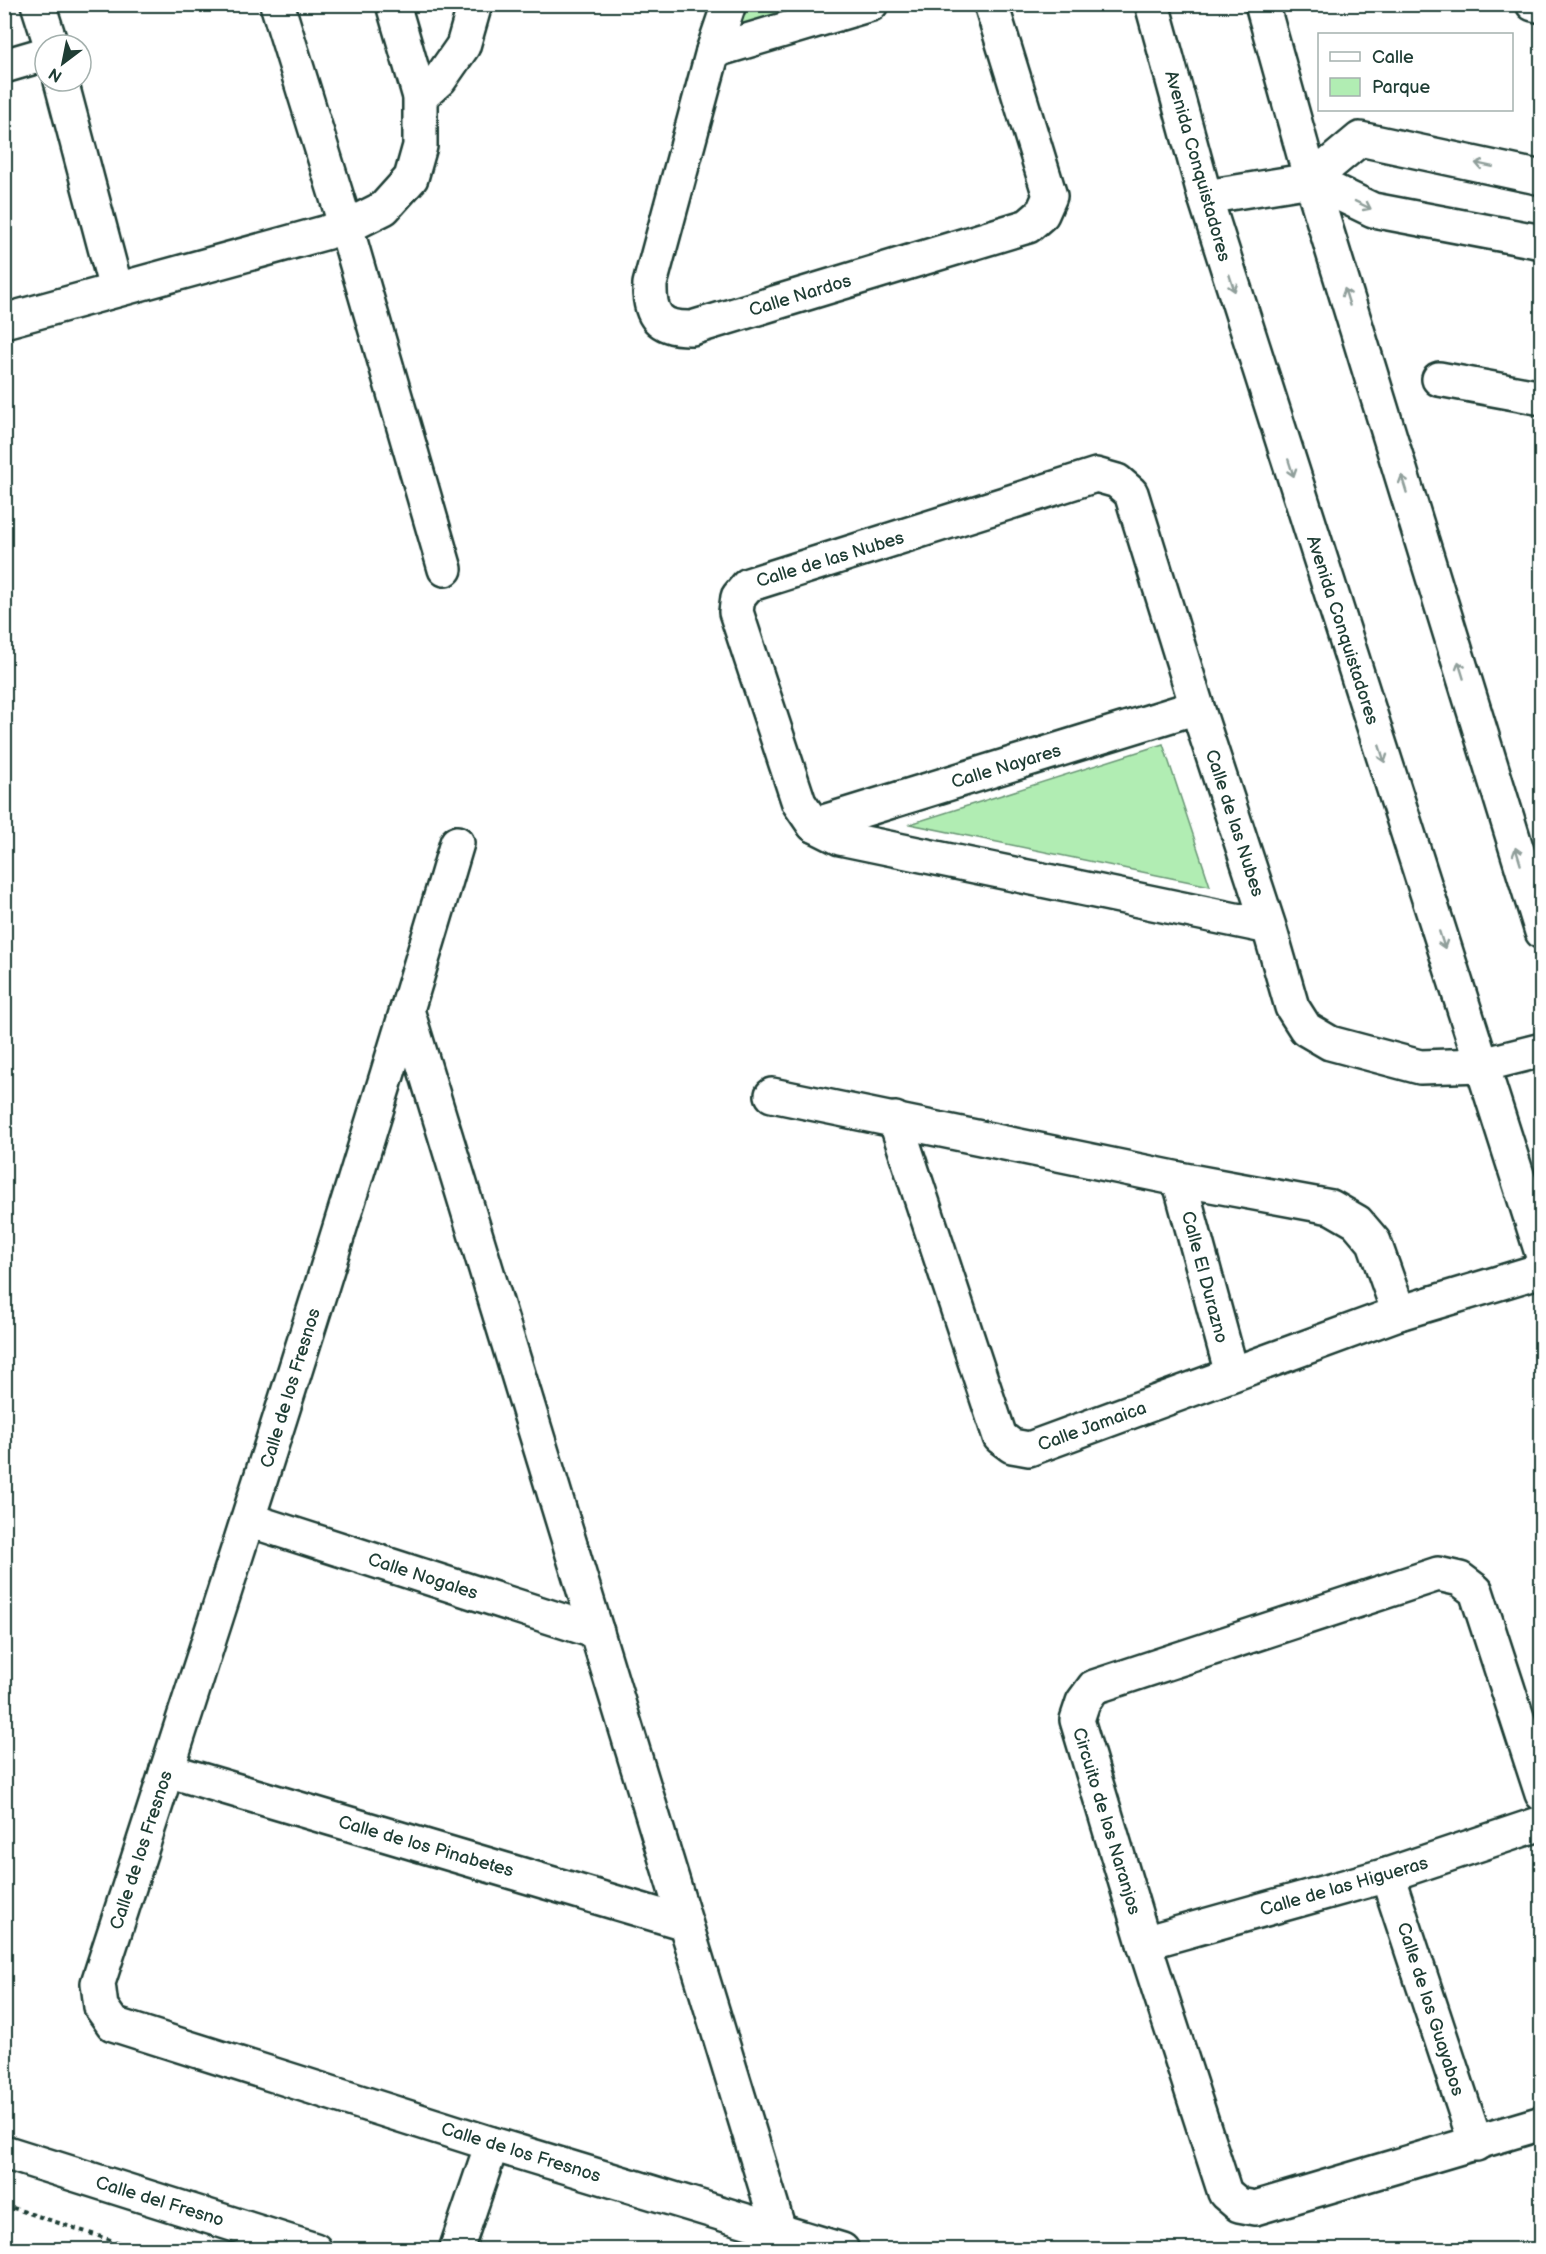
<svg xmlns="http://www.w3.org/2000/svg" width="1546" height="2254" font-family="'Balsamiq Sans',sans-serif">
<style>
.green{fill:#b1edb3;stroke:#689574;stroke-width:1.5}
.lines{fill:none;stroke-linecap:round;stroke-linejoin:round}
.minor-casing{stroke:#1f3d34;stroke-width:38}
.path{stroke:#1f3d34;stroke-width:4;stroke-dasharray:4.5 4.5;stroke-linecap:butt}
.minor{stroke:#fff;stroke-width:33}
.oneway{stroke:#8f9e9a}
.labels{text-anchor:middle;stroke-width:4.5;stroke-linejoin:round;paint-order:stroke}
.street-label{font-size:18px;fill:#1f3d34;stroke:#fff}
</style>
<rect width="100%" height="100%" fill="#fff"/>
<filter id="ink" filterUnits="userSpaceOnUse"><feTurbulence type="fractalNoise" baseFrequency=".0167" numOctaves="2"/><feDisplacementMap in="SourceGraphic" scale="12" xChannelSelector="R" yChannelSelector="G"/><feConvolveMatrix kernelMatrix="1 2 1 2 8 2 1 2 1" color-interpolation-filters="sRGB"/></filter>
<g filter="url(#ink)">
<!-- green -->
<g class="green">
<polygon points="731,5 867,5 716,49"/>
<polygon points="1163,744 1210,886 910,824"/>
</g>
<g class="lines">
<!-- minor casing -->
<g class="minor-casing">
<g id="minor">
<polyline points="38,4 51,45"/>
<polyline points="277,4 346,227 445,569"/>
<path d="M729,4L713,51L650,284C649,316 659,329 692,328L1028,226L1042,214L1050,196L991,4"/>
<polyline points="1152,4 1205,197 1542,1253"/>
<polyline points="1262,4 1311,180 1542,932"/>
<polyline points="1533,4 1542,6"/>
<polyline points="713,51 871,4"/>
<polyline points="4,66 45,54"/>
<polyline points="61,81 116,289"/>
<polyline points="420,97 440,79 463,46 475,4"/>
<polyline points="1311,180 1373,210 1542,242"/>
<polyline points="1205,197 1311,180 1360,139 1542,178"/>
<polyline points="4,321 346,227 384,208 411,178 420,146 420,97 393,4"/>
<polyline points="1439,379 1542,398"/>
<polyline points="814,825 1197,707"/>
<path d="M457,843C344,1225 221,1604 98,1983L101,2007L113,2024L492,2144L842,2250"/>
<polyline points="1269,927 840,838 814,825 799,803 736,612 738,597 748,585 1096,475 1117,481 1131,493 1197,707 1269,927 1292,1007 1306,1029 1330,1043 1420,1067 1482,1065 1542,1050"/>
<polyline points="407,1010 779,2230"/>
<polyline points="772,1095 1179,1179 1331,1207 1357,1222 1374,1242 1399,1313"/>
<polyline points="895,1119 1000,1437 1012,1446 1029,1449 1399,1313 1542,1270"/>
<polyline points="1179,1179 1232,1374"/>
<polyline points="249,1520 597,1632"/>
<polyline points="167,1770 685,1923"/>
<polyline points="1542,1794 1476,1591 1460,1579 1438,1574 1094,1687 1083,1702 1077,1720 1144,1943 1225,2193 1239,2205 1255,2208 1542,2123"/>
<polyline points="1387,1875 1476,2144"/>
<polyline points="1144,1943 1387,1875 1542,1823"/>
<polyline points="4,2152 315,2250"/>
<polyline points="456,2250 492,2144"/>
</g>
</g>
<!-- path -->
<polyline class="path" points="4,2205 141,2250"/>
<!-- minor -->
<use href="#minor" class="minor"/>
</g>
<!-- one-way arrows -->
<defs><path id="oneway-shaft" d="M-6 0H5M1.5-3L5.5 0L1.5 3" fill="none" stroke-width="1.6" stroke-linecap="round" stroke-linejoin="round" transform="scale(1.5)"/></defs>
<g class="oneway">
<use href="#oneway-shaft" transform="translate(1484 165) rotate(-168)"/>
<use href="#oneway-shaft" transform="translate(1363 205) rotate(26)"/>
<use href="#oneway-shaft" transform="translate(1232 283) rotate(72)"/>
<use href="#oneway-shaft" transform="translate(1347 297) rotate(-107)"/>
<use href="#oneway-shaft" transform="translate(1291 468) rotate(72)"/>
<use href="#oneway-shaft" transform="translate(1404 484) rotate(-107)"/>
<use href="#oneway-shaft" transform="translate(1461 670) rotate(-107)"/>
<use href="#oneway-shaft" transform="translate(1382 754) rotate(72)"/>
<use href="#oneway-shaft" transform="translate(1518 856) rotate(-107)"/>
<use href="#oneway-shaft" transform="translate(1442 940) rotate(72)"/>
</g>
</g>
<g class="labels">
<!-- street labels -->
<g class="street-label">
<text transform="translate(1198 166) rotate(74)" y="6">Avenida Conquistadores</text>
<text transform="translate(800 295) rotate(-17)" y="6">Calle Nardos</text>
<text transform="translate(830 559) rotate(-17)" y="6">Calle de las Nubes</text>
<text transform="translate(1343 630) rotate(72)" y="6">Avenida Conquistadores</text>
<text transform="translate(1006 766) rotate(-17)" y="6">Calle Nayares</text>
<text transform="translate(1235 823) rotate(72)" y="6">Calle de las Nubes</text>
<text transform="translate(1205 1277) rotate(75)" y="6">Calle El Durazno</text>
<text transform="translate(290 1388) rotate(-73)" y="6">Calle de los Fresnos</text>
<text transform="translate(1092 1426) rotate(-20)" y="6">Calle Jamaica</text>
<text transform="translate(423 1576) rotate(18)" y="6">Calle Nogales</text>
<text transform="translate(1107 1821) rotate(73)" y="6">Circuito de los Naranjos</text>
<text transform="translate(426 1846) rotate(16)" y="6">Calle de los Pinabetes</text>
<text transform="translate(141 1850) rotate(-72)" y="6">Calle de los Fresnos</text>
<text transform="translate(1344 1886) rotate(-16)" y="6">Calle de las Higueras</text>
<text transform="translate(1431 2009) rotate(72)" y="6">Calle de los Guayabos</text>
<text transform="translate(521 2152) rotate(17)" y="6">Calle de los Fresnos</text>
<text transform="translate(160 2201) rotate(17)" y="6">Calle del Fresno</text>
</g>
</g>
<!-- margin -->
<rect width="1546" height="2254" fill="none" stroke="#fff" stroke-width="24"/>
<rect x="12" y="12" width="1522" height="2230" fill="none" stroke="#1f3d34" stroke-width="2" filter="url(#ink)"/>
<!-- legend -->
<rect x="1318" y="33" width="195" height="78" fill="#ffffff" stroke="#a5b1ae" stroke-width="1.5"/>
<rect x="1330" y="52" width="30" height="9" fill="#ffffff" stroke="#a5b1ae" stroke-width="1.5"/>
<text x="1372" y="63" font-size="18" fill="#1f3d34">Calle</text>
<rect x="1330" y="78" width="30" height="18" fill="#b1edb3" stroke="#a5b1ae" stroke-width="1.5"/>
<text x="1372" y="93" font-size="18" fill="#1f3d34">Parque</text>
<!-- north arrow -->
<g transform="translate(63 63) rotate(212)"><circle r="28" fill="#ffffff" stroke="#a5b1ae" stroke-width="1.5"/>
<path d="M0-4.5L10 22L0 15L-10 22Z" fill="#1f3d34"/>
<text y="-9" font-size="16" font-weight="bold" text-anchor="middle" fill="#1f3d34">N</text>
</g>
</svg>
